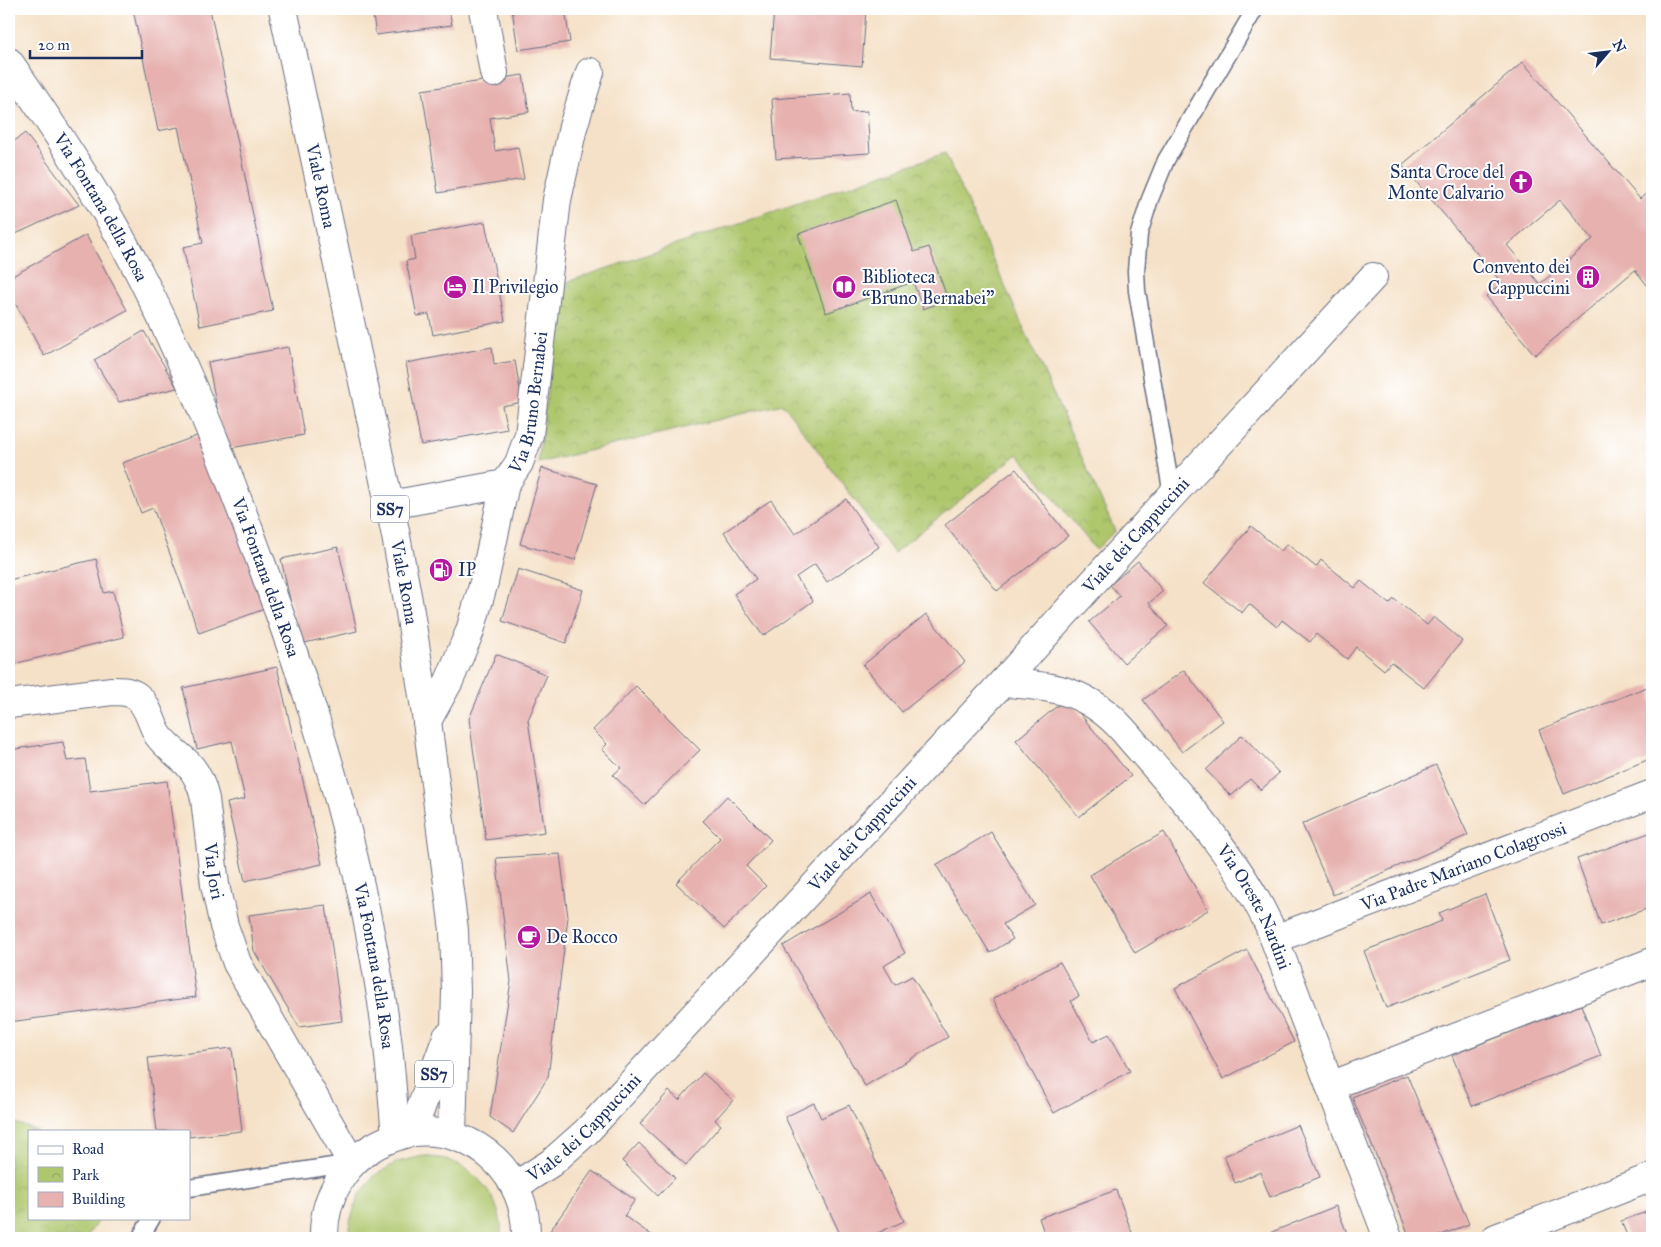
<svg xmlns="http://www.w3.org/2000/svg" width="1661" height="1247" font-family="'IM FELL Great Primer',serif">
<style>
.green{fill:#aec66c;stroke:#647a65}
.park{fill:url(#park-crowns);stroke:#647a65}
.building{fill:#e6b1af;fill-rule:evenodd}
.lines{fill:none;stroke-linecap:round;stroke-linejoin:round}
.lane-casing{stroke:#676d83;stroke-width:19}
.street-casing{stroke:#676d83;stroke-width:30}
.secondary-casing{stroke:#676d83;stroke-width:30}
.primary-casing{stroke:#676d83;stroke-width:30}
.lane{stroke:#fff;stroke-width:16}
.street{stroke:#fff;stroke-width:28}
.secondary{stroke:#fff;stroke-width:28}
.primary{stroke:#fff;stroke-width:28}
.labels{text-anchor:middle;stroke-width:4;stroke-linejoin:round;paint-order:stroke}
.shield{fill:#fff;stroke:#5f6d8e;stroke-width:1}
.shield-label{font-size:16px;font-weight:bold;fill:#1b2f5e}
.poi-label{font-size:18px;fill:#1b2f5e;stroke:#fff;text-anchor:start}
.street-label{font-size:18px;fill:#1b2f5e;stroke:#fff}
</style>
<defs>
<pattern id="park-crowns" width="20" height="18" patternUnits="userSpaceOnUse" patternTransform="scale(1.25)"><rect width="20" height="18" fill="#aec66c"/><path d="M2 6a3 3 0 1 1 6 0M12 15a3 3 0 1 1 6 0" fill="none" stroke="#95aa60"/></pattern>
</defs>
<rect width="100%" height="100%" fill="#fff"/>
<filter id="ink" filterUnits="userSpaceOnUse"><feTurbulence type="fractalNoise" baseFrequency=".02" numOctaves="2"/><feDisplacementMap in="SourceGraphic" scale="10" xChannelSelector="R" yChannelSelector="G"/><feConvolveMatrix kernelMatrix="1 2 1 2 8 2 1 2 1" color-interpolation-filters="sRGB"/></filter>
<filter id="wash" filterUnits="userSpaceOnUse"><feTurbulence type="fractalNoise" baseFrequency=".0096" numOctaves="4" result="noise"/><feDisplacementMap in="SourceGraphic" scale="20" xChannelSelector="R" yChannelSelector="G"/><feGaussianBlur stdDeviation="1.12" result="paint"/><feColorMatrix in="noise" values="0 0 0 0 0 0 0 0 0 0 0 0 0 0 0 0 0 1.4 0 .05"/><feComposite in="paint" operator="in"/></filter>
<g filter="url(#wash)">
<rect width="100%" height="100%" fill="#f5e1c7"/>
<!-- green -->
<path class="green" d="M423,1156C431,1158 441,1157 449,1160C481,1172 504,1204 501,1238H350V1222L358,1197L374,1176L397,1162Z"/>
<!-- park -->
<g class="park">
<polygon points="945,153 1115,531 1096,550 1018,454 894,553 783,404 538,463 561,284"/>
<polygon points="9,1121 38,1131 29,1131 29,1218 100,1218 86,1238 9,1238"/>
</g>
<g id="blocks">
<!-- building -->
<g class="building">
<polygon points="133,9 210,9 273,311 200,326 183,247 203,243 178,127 158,131"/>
<polygon points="372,9 449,9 452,25 376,35"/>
<polygon points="512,9 565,9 570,42 518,50"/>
<polygon points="774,9 866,9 862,66 770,58"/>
<path d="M1523,62L1640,199L1652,188V291L1635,270L1535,355L1486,296L1502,283L1402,165ZM1560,200L1593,239L1540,284L1507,245Z"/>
<polygon points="523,75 529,112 490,118 495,151 518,147 524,179 438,193 422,90"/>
<polygon points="850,93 851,112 867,111 870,153 776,159 772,99"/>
<polygon points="25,133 79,205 9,237 9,145"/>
<polygon points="896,200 914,252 929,247 948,300 923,309 913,282 826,313 798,234"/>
<polygon points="485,222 505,321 433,335 429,314 417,316 406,261 415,259 411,236"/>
<polygon points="86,235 127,310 44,356 9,292 9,278"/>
<polygon points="144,331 177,388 119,402 94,360"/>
<polygon points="288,347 304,435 225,449 208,362"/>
<polygon points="492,347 494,364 515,361 522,402 502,406 507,429 421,445 406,363"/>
<polygon points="205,433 270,607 199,633 153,508 141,513 122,463"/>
<polygon points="542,468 597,484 575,560 520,544"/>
<polygon points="1016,469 1068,536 997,591 945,525"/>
<polygon points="846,499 879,547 827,582 815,564 796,577 813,601 763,636 734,594 756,579 724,532 771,500 795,534"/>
<polygon points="1251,526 1281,551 1287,544 1316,567 1321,560 1355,588 1361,581 1389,604 1394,599 1427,625 1434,617 1462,641 1424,688 1391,662 1384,670 1356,647 1347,659 1316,634 1310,642 1282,620 1277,627 1249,604 1242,613 1204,583"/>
<polygon points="338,547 357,631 300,644 281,559"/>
<polygon points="96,559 104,593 113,591 124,637 9,665 9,580"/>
<polygon points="1138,561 1163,591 1149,603 1168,626 1124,663 1089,622 1120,596 1110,585"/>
<polygon points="518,569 583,590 566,643 502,621"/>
<polygon points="926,614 965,662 902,712 863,665"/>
<polygon points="496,654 547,675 528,720 545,832 486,840 469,719"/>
<polygon points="277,667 322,864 245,881 227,803 245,799 232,741 197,749 183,688"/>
<polygon points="1184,670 1223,721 1182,752 1143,700"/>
<polygon points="1652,685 1652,758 1564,794 1539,730"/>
<polygon points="636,686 700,750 644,805 613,775 621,768 602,749 607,744 593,730"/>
<polygon points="1067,698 1131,776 1079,817 1016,740"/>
<polygon points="1242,735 1279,773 1261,790 1250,779 1231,796 1206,770"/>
<polygon points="63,742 67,761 85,759 90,791 167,781 196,997 9,1022 9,750"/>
<polygon points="1436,765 1468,835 1333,895 1302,824"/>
<polygon points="727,796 771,840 746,866 766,886 724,929 676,883 720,838 703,821"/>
<polygon points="991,832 1035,905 1003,924 1013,939 990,953 936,865"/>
<polygon points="1164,832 1208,910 1135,953 1090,875"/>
<polygon points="1652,832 1652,907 1601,925 1577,859"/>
<polygon points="560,854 568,917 548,1077 513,1133 490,1117 511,981 496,858"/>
<polygon points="871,894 905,953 884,966 895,985 912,976 948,1037 865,1086 783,946"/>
<polygon points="1485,894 1510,960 1386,1008 1364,951 1442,921 1439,913"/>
<polygon points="326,905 342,1021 299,1027 254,951 249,915"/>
<polygon points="1247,950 1294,1042 1223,1079 1175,988"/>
<polygon points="1060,962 1079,996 1071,1001 1093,1042 1109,1034 1130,1071 1054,1113 993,999"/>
<polygon points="1581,1005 1601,1056 1472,1106 1452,1055"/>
<polygon points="232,1048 242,1131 189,1137 189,1131 157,1131 148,1058"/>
<polygon points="703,1073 733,1100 715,1120 721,1125 686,1165 640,1124 669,1091 679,1100"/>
<polygon points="1407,1075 1469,1224 1434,1238 1410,1238 1352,1097"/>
<polygon points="814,1103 821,1118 849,1105 904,1221 867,1238 842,1238 785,1117"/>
<polygon points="1298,1125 1320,1177 1270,1197 1260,1172 1235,1183 1224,1156"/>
<polygon points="639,1143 675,1178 658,1196 622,1161"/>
<polygon points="592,1171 635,1200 624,1216 656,1238 545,1238"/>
<polygon points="1116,1190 1134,1238 1046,1238 1039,1218"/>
<polygon points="1336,1206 1349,1238 1257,1238"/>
<polygon points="1652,1210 1652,1238 1628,1238 1621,1221"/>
</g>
</g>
</g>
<g filter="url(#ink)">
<use href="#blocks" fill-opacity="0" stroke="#676d83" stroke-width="1"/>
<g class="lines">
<!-- lane casing -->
<g class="lane-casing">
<g id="lane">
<polyline points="1172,495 1137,291 1136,271 1139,234 1150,199 1166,160 1255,9"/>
<polyline points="189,1188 352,1163"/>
<polyline points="140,1238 152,1218"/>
</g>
</g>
<!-- street casing -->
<g class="street-casing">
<g id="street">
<polyline points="483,9 494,73"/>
<polyline points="390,505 505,484"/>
<path id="s1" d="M1002,683C1053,685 1089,691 1124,731C1177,793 1234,851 1269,925L1388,1238"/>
<path id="s2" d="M9,704L112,691C120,691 128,691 135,695C148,703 151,723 158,735C166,746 176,753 186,762C197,772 202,785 205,799L215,885L224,926L237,963L352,1163"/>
<path id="s3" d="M427,721L449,681L470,631L484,582L505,484L519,463L529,435L557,200L573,127L590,72"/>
<path id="s4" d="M1275,939L1652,794"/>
<polyline points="1330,1086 1652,962"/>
<path id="s5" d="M515,1186L551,1163L586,1132L1002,683L1172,495L1373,277"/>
<polyline points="1496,1238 1652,1177"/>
</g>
</g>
<!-- secondary casing -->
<g class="secondary-casing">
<g id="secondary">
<path id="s6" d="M9,62C47,117 85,174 118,233C177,339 221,454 263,568C294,653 324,739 346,827C364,897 378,967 387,1038C391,1071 393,1104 396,1136"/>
</g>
</g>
<!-- primary casing -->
<g class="primary-casing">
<g id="primary">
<path id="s7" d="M283,9L395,531L409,606L427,721L454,930L456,991L452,1135"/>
<polyline points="412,1132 447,1037"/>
<path d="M324,1238C323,1196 346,1158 385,1141C394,1137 404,1133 414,1132C477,1127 528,1175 526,1238"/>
</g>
</g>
<!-- lane -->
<use href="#lane" class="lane"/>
<!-- street -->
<use href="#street" class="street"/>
<!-- secondary -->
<use href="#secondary" class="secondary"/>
<!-- primary -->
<use href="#primary" class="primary"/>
</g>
</g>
<!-- icons -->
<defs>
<g id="church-disc" transform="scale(1.25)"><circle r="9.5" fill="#b5179e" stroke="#fff"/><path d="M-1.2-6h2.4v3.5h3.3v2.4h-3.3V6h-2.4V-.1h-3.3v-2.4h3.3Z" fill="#fff"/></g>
<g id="building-disc" transform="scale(1.25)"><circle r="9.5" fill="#b5179e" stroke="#fff"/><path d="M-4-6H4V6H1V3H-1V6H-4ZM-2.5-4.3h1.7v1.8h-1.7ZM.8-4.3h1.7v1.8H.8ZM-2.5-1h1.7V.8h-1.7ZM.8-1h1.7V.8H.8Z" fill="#fff"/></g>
<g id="hotel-disc" transform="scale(1.25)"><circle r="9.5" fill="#b5179e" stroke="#fff"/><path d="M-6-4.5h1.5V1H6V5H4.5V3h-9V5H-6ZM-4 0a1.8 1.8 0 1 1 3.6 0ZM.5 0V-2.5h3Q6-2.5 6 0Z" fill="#fff"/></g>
<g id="library-disc" transform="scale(1.25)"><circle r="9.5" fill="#b5179e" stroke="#fff"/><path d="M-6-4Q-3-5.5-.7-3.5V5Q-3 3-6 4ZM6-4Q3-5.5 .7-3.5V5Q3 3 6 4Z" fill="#fff"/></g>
<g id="fuel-disc" transform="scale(1.25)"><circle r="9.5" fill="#b5179e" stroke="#fff"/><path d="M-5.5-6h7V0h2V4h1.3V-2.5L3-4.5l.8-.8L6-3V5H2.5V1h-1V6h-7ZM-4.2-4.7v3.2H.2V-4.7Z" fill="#fff"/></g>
<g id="cafe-disc" transform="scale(1.25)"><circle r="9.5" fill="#b5179e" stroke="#fff"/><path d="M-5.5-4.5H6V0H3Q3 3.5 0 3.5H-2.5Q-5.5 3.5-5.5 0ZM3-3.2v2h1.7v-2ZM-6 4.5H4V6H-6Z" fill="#fff"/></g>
</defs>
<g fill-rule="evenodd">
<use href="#church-disc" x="1521" y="182"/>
<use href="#building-disc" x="1588" y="277"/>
<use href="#hotel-disc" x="455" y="287"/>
<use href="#library-disc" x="844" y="287"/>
<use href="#fuel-disc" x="441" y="570"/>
<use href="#cafe-disc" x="529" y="937"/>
</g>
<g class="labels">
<!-- shield labels -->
<g class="shield">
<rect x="371" y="495.5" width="38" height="27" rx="4"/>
<rect x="415" y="1060.5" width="38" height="27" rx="4"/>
</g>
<g class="shield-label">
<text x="390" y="515">SS7</text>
<text x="434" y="1080">SS7</text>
</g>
<!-- poi labels -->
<g class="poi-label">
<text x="1504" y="178" text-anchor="end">Santa Croce del<tspan x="1504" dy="21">Monte Calvario</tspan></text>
<text x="1570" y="273" text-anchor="end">Convento dei<tspan x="1570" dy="21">Cappuccini</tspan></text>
<text x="862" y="283">Biblioteca<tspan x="862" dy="21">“Bruno Bernabei”</tspan></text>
<text x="472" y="293">Il Privilegio</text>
<text x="458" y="576">IP</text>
<text x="546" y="943">De Rocco</text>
</g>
<!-- street labels -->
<g class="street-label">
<text dy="6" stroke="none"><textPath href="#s7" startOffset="181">Viale Roma</textPath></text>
<text dy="6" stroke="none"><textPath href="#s6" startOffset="172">Via Fontana della Rosa</textPath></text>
<text dy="6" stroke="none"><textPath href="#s3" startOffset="338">Via Bruno Bernabei</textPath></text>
<text dy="6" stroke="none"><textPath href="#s5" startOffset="901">Viale dei Cappuccini</textPath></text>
<text dy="6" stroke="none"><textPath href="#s6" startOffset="578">Via Fontana della Rosa</textPath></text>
<text dy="6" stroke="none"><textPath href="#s7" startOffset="586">Viale Roma</textPath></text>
<text dy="6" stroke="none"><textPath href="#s5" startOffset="496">Viale dei Cappuccini</textPath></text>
<text dy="6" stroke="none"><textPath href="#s4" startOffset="202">Via Padre Mariano Colagrossi</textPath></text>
<text dy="6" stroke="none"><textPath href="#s2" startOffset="328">Via Jori</textPath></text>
<text dy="6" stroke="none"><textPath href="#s1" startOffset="356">Via Oreste Nardini</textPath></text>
<text dy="6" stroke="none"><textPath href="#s6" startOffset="982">Via Fontana della Rosa</textPath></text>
<text dy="6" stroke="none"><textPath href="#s5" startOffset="91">Viale dei Cappuccini</textPath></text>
</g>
</g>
<!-- margin -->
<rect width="1661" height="1247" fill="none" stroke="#fff" stroke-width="30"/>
<!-- legend -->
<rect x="28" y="1130" width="162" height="90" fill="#ffffff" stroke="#a4acbf"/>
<rect x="38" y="1146" width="25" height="8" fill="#ffffff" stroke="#a4acbf"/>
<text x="72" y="1154" font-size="15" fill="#1b2f5e">Road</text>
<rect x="38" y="1167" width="25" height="15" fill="url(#park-crowns)" stroke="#a4acbf"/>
<text x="72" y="1180" font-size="15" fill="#1b2f5e">Park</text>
<rect x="38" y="1192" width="25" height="15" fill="#e6b1af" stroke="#a4acbf"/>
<text x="72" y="1204" font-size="15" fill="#1b2f5e">Building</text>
<!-- north arrow -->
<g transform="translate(1608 52) rotate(62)" stroke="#ffffff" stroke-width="4" paint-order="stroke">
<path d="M0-4L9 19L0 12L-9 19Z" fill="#1b2f5e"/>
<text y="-8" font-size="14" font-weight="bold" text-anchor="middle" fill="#1b2f5e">N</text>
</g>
<!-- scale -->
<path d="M30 50v8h112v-8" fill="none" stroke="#1b2f5e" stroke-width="2.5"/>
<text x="38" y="50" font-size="15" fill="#1b2f5e" stroke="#ffffff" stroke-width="4" paint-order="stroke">20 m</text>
</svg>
